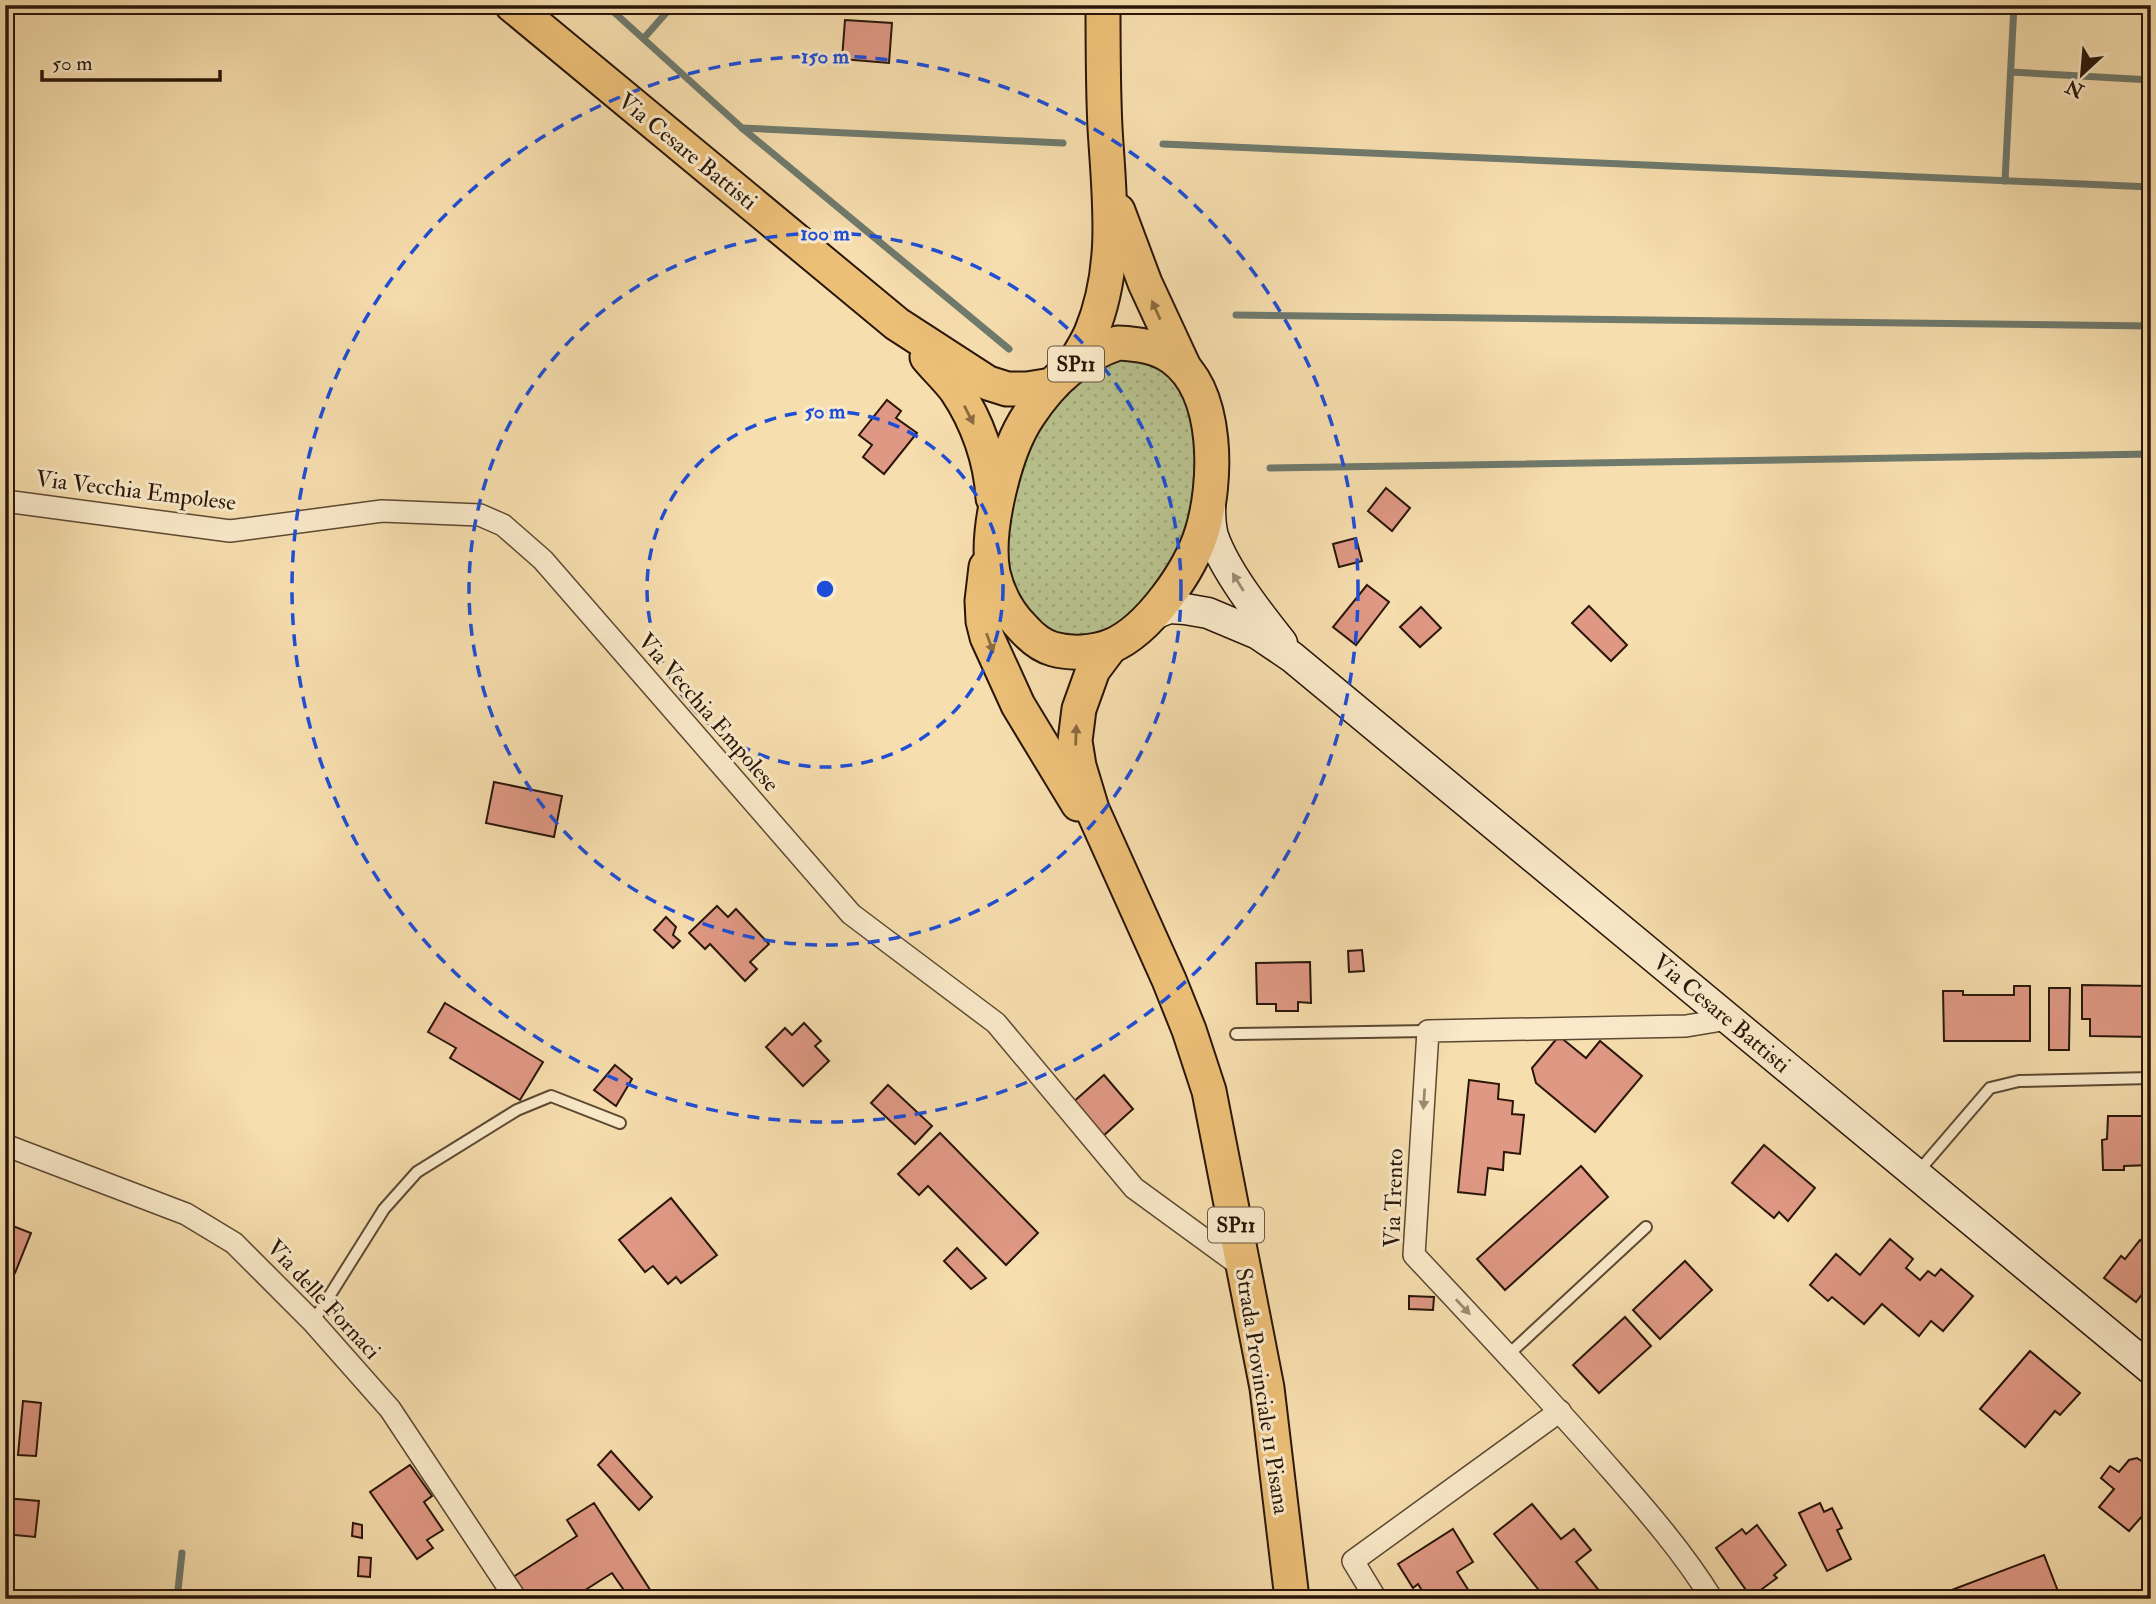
<svg xmlns="http://www.w3.org/2000/svg" width="2156" height="1604" font-family="'IM FELL Double Pica',serif">
<style>
.grass{fill:url(#grass-dots);stroke:#706c4c;stroke-width:2}
.lines{fill:none;stroke-linecap:round;stroke-linejoin:round}
.stream{stroke:#6f7a6d;stroke-width:7}
.building{fill:#df9884;stroke:#291609;stroke-width:2}
.lane-casing{stroke:#5c4832;stroke-width:14}
.street-casing{stroke:#5c4832;stroke-width:24}
.secondary-casing{stroke:#291609;stroke-width:33}
.primary-casing{stroke:#291609;stroke-width:37}
.lane{stroke:#faeaca;stroke-width:10}
.street{stroke:#faeaca;stroke-width:21}
.secondary{stroke:#faeaca;stroke-width:30}
.primary{stroke:#ecbf77;stroke-width:33}
.oneway{fill:#8a6a40}
.oneway2{fill:#9c8b73}
.ring{fill:none;stroke:#1d4ed8;stroke-width:3.5;stroke-dasharray:12 9}
.labels{text-anchor:middle;stroke-width:6;stroke-linejoin:round;paint-order:stroke}
.shield{fill:#faeaca;stroke:#685643;stroke-width:2}
.shield-label{font-size:21px;font-weight:bold;fill:#291609}
.street-label{font-size:23px;fill:#291609;stroke:#faeaca}
.centre{fill:#1d4ed8;stroke:#faeaca;stroke-width:3.5}
.ring-label{font-size:21px;text-anchor:middle;font-weight:bold;fill:#1d4ed8;stroke:#faeaca;stroke-width:6;stroke-linejoin:round;paint-order:stroke}
</style>
<defs>
<pattern id="grass-dots" width="8" height="8" patternUnits="userSpaceOnUse" patternTransform="scale(1.75)"><rect width="8" height="8" fill="#b8c28e"/><path d="M2 2h.1M6 6h.1" fill="none" stroke="#9ea679" stroke-width="1.8" stroke-linecap="round"/></pattern>
</defs>
<rect width="100%" height="100%" fill="#f7deae"/>
<filter id="stains"><feTurbulence type="fractalNoise" baseFrequency=".00286" numOctaves="4"/><feColorMatrix values="0 0 0 0 .2 0 0 0 0 .09 0 0 0 0 .02 0 0 0 .5 -.17"/></filter>
<radialGradient id="worn" r=".72"><stop offset=".6" stop-color="#630" stop-opacity="0"/><stop offset="1" stop-color="#630" stop-opacity=".3"/></radialGradient>
<!-- grass -->
<path class="grass" d="M1120,358C1207,358 1203,465 1188,526C1179,560 1137,619 1104,633C1092,638 1080,636 1067,635C1049,634 1039,625 1029,611C1025,606 1019,600 1016,594C993,547 1016,468 1040,425C1050,408 1066,389 1082,378C1093,370 1107,364 1120,358Z"/>
<g class="lines">
<!-- stream -->
<g class="stream">
<polyline points="606,5 742,128 1009,349"/>
<polyline points="644,38 673,5"/>
<polyline points="2011,72 2151,80"/>
<polyline points="742,128 1063,143"/>
<polyline points="1163,144 2151,187"/>
<polyline points="2005,181 2014,5"/>
<polyline points="1236,315 2151,326"/>
<polyline points="1270,468 2151,454"/>
<polyline points="177,1599 182,1553"/>
</g>
</g>
<!-- building -->
<g class="building">
<polygon points="845,20 892,23 889,63 842,59"/>
<polygon points="887,400 901,411 896,418 917,433 884,474 863,457 872,445 859,435"/>
<polygon points="1386,488 1410,508 1392,531 1368,511"/>
<polygon points="1356,538 1362,561 1339,567 1333,544"/>
<polygon points="1367,585 1389,602 1356,645 1333,627"/>
<polygon points="1589,606 1627,645 1611,661 1572,623"/>
<polygon points="1421,607 1441,628 1420,647 1400,627"/>
<polygon points="494,782 562,796 554,837 486,823"/>
<polygon points="717,906 728,917 736,909 769,944 750,962 757,969 745,981 710,944 705,949 689,933"/>
<polygon points="666,917 676,927 673,935 680,941 673,948 654,930"/>
<polygon points="1362,950 1364,971 1349,972 1348,951"/>
<polygon points="1310,962 1311,1003 1298,1002 1298,1011 1276,1011 1276,1004 1257,1004 1256,963"/>
<polygon points="2082,985 2151,986 2151,1037 2090,1036 2090,1019 2082,1019"/>
<polygon points="2014,986 2030,986 2030,1041 1944,1041 1943,991 1963,991 1963,995 2014,995"/>
<polygon points="2049,988 2070,988 2069,1050 2049,1050"/>
<polygon points="445,1003 543,1062 520,1100 450,1058 456,1048 428,1032"/>
<polygon points="804,1023 821,1041 815,1046 829,1061 803,1086 766,1047 785,1028 792,1035"/>
<polygon points="1559,1036 1586,1058 1600,1041 1642,1076 1595,1132 1536,1083 1532,1068"/>
<polygon points="615,1065 632,1079 616,1106 594,1090"/>
<polygon points="1104,1075 1133,1109 1102,1137 1072,1103"/>
<polygon points="1469,1080 1499,1084 1498,1099 1513,1101 1512,1114 1524,1115 1520,1154 1504,1152 1503,1170 1488,1168 1485,1195 1458,1192"/>
<polygon points="888,1085 932,1126 915,1144 871,1103"/>
<polygon points="2108,1116 2151,1116 2151,1165 2124,1166 2124,1170 2103,1170 2102,1140 2107,1139"/>
<polygon points="940,1133 1038,1233 1006,1265 928,1186 919,1195 898,1174"/>
<polygon points="1764,1145 1815,1188 1788,1221 1779,1212 1774,1218 1732,1183"/>
<polygon points="1581,1166 1608,1197 1505,1290 1477,1259"/>
<polygon points="671,1198 717,1255 681,1283 676,1277 668,1284 653,1266 645,1272 619,1240"/>
<polygon points="5,1223 31,1233 15,1273 5,1269"/>
<polygon points="1890,1239 1913,1259 1906,1268 1920,1280 1928,1271 1935,1276 1941,1269 1973,1296 1943,1331 1931,1321 1919,1336 1882,1304 1864,1324 1832,1297 1828,1301 1810,1285 1836,1254 1860,1275"/>
<polygon points="2140,1240 2151,1249 2151,1283 2136,1302 2104,1278 2121,1256 2125,1259"/>
<polygon points="957,1248 986,1278 971,1289 944,1261"/>
<polygon points="1685,1261 1712,1290 1660,1339 1633,1310"/>
<polygon points="1409,1296 1434,1297 1433,1310 1409,1309"/>
<polygon points="1625,1317 1651,1346 1599,1393 1573,1365"/>
<polygon points="2030,1351 2080,1393 2060,1415 2055,1411 2025,1447 1980,1409"/>
<polygon points="23,1401 41,1403 36,1456 18,1455"/>
<polygon points="611,1451 652,1497 639,1510 598,1465"/>
<polygon points="2137,1458 2149,1466 2151,1465 2151,1506 2129,1531 2099,1507 2114,1489 2101,1478 2110,1466 2119,1472 2129,1460"/>
<polygon points="410,1465 432,1496 424,1502 443,1530 427,1540 433,1548 417,1559 370,1492"/>
<polygon points="5,1498 39,1501 35,1537 5,1534"/>
<polygon points="594,1503 656,1599 618,1599 615,1594 623,1589 612,1573 571,1599 561,1599 556,1591 543,1599 523,1599 510,1579 577,1536 567,1520"/>
<polygon points="1820,1503 1824,1512 1832,1508 1842,1528 1837,1530 1851,1559 1827,1571 1799,1513"/>
<polygon points="1532,1504 1561,1539 1574,1529 1591,1550 1576,1562 1606,1599 1546,1599 1494,1534"/>
<polygon points="353,1523 362,1525 362,1538 352,1536"/>
<polygon points="1757,1525 1786,1565 1774,1575 1777,1578 1751,1597 1716,1548 1742,1529 1746,1534"/>
<polygon points="1453,1529 1473,1562 1457,1572 1474,1599 1427,1599 1418,1584 1413,1588 1398,1564"/>
<polygon points="2044,1555 2061,1599 1928,1599"/>
<polygon points="359,1557 371,1558 370,1577 358,1576"/>
<polygon points="455,1590 456,1599 423,1599 422,1593"/>
</g>
<g class="lines">
<!-- lane casing -->
<g class="lane-casing">
<g id="lane">
<polyline points="1236,1034 1428,1031"/>
<polyline points="1917,1173 1990,1088 2019,1081 2151,1078"/>
<polyline points="313,1322 384,1209 417,1172 517,1110 551,1096 620,1123"/>
<polyline points="1508,1355 1646,1227"/>
</g>
</g>
<!-- street casing -->
<g class="street-casing">
<g id="street">
<polyline points="5,501 230,531 382,511 480,515 503,525 543,560 851,914 996,1023 1134,1188 1245,1269"/>
<polyline points="5,1145 186,1214 234,1243 313,1322 390,1409 516,1599"/>
<polyline points="1376,1599 1353,1561 1560,1411"/>
<path d="M1712,1599C1680,1547 1639,1502 1599,1456C1539,1388 1476,1321 1414,1255L1428,1031L1686,1026L1728,1019"/>
</g>
</g>
<!-- secondary casing -->
<g class="secondary-casing">
<g id="secondary">
<path d="M1210,504C1210,514 1210,526 1213,536C1225,571 1259,614 1282,643"/>
<polyline points="1149,616 1169,608 1185,609 1208,613 1258,634 1292,657 2151,1369"/>
</g>
</g>
<!-- primary casing -->
<g class="primary-casing">
<g id="primary">
<polyline points="512,5 897,324 988,383 1007,389 1027,389 1052,385"/>
<polyline points="1118,211 1145,283 1184,367"/>
<path d="M1118,343C1137,344 1157,346 1173,358C1220,392 1217,483 1202,532C1190,571 1149,630 1111,646C1093,653 1071,654 1053,649C1042,646 1031,637 1023,628C1008,613 998,594 993,573C985,531 1005,450 1029,415C1052,380 1079,356 1118,343Z"/>
<path d="M927,357C936,368 947,378 956,390C977,421 991,460 993,498"/>
<path d="M1073,365C1079,355 1086,344 1091,333C1119,266 1109,197 1105,128C1103,87 1103,46 1103,5"/>
<polyline points="986,567 982,601 983,621 987,637 1018,705 1078,804"/>
<polyline points="1111,646 1093,670 1079,709 1075,741 1079,766 1092,809 1169,980 1189,1030 1209,1091 1267,1388 1292,1599"/>
</g>
</g>
<!-- lane -->
<use href="#lane" class="lane"/>
<!-- street -->
<use href="#street" class="street"/>
<!-- secondary -->
<use href="#secondary" class="secondary"/>
<!-- primary -->
<use href="#primary" class="primary"/>
</g>
<!-- one-way arrows -->
<defs><path id="oneway-solid" d="M-6-.8H1V-3.2L6.5 0L1 3.2V.8H-6Z" transform="scale(1.75)"/></defs>
<g class="oneway">
<use href="#oneway-solid" transform="translate(1156 310) rotate(-114)"/>
<use href="#oneway-solid" transform="translate(969 415) rotate(63)"/>
<use href="#oneway-solid" transform="translate(990 643) rotate(70)"/>
<use href="#oneway-solid" transform="translate(1076 735) rotate(-88)"/>
</g>
<g class="oneway2">
<use href="#oneway-solid" transform="translate(1238 582) rotate(-122)"/>
<use href="#oneway-solid" transform="translate(1424 1099) rotate(94)"/>
<use href="#oneway-solid" transform="translate(1463 1307) rotate(47)"/>
</g>
<!-- distance rings -->
<g class="ring">
<circle cx="825" cy="589" r="178"/>
<circle cx="825" cy="589" r="356"/>
<circle cx="825" cy="589" r="533"/>
</g>
<g class="labels">
<!-- shield labels -->
<g class="shield">
<rect x="1048" y="346.5" width="56" height="35" rx="5"/>
<rect x="1208" y="1207.5" width="56" height="35" rx="5"/>
</g>
<g class="shield-label">
<text x="1076" y="371">SP11</text>
<text x="1236" y="1232">SP11</text>
</g>
<!-- street labels -->
<g class="street-label">
<text transform="translate(688 151) rotate(39)" y="8">Via Cesare Battisti</text>
<text transform="translate(136 490) rotate(7)" y="8">Via Vecchia Empolese</text>
<text transform="translate(709 712) rotate(49)" y="8">Via Vecchia Empolese</text>
<text transform="translate(1722 1013) rotate(40)" y="8">Via Cesare Battisti</text>
<text transform="translate(1393 1198) rotate(-88)" y="8">Via Trento</text>
<text transform="translate(324 1299) rotate(47)" y="8">Via delle Fornaci</text>
<text transform="translate(1263 1391) rotate(81)" y="8">Strada Provinciale 11 Pisana</text>
</g>
</g>
<circle cx="825" cy="589" r="10" class="centre"/>
<g class="ring-label">
<text x="825" y="63">150 m</text>
<text x="825" y="240">100 m</text>
<text x="825" y="418">50 m</text>
</g>
<!-- margin -->
<rect width="2156" height="1604" fill="none" stroke="#f7deae" stroke-width="28"/>
<rect x="7" y="7" width="2142" height="1590" fill="none" stroke="#291609" stroke-width="3.5"/>
<rect x="14" y="14" width="2128" height="1576" fill="none" stroke="#291609" stroke-width="2"/>
<!-- north arrow -->
<g transform="translate(2082 74) rotate(206)" stroke="#faeaca" stroke-width="5" paint-order="stroke">
<path d="M0-5L12 26L0 18L-12 26Z" fill="#291609"/>
<text y="-10" font-size="19" font-weight="bold" text-anchor="middle" fill="#291609">N</text>
</g>
<!-- scale -->
<path d="M42 70v10h178v-10" fill="none" stroke="#291609" stroke-width="3.5"/>
<text x="52" y="70" font-size="21" fill="#291609" stroke="#faeaca" stroke-width="5" paint-order="stroke">50 m</text>
<rect width="100%" height="100%" filter="url(#stains)"/>
<rect width="100%" height="100%" fill="url(#worn)"/>
</svg>
